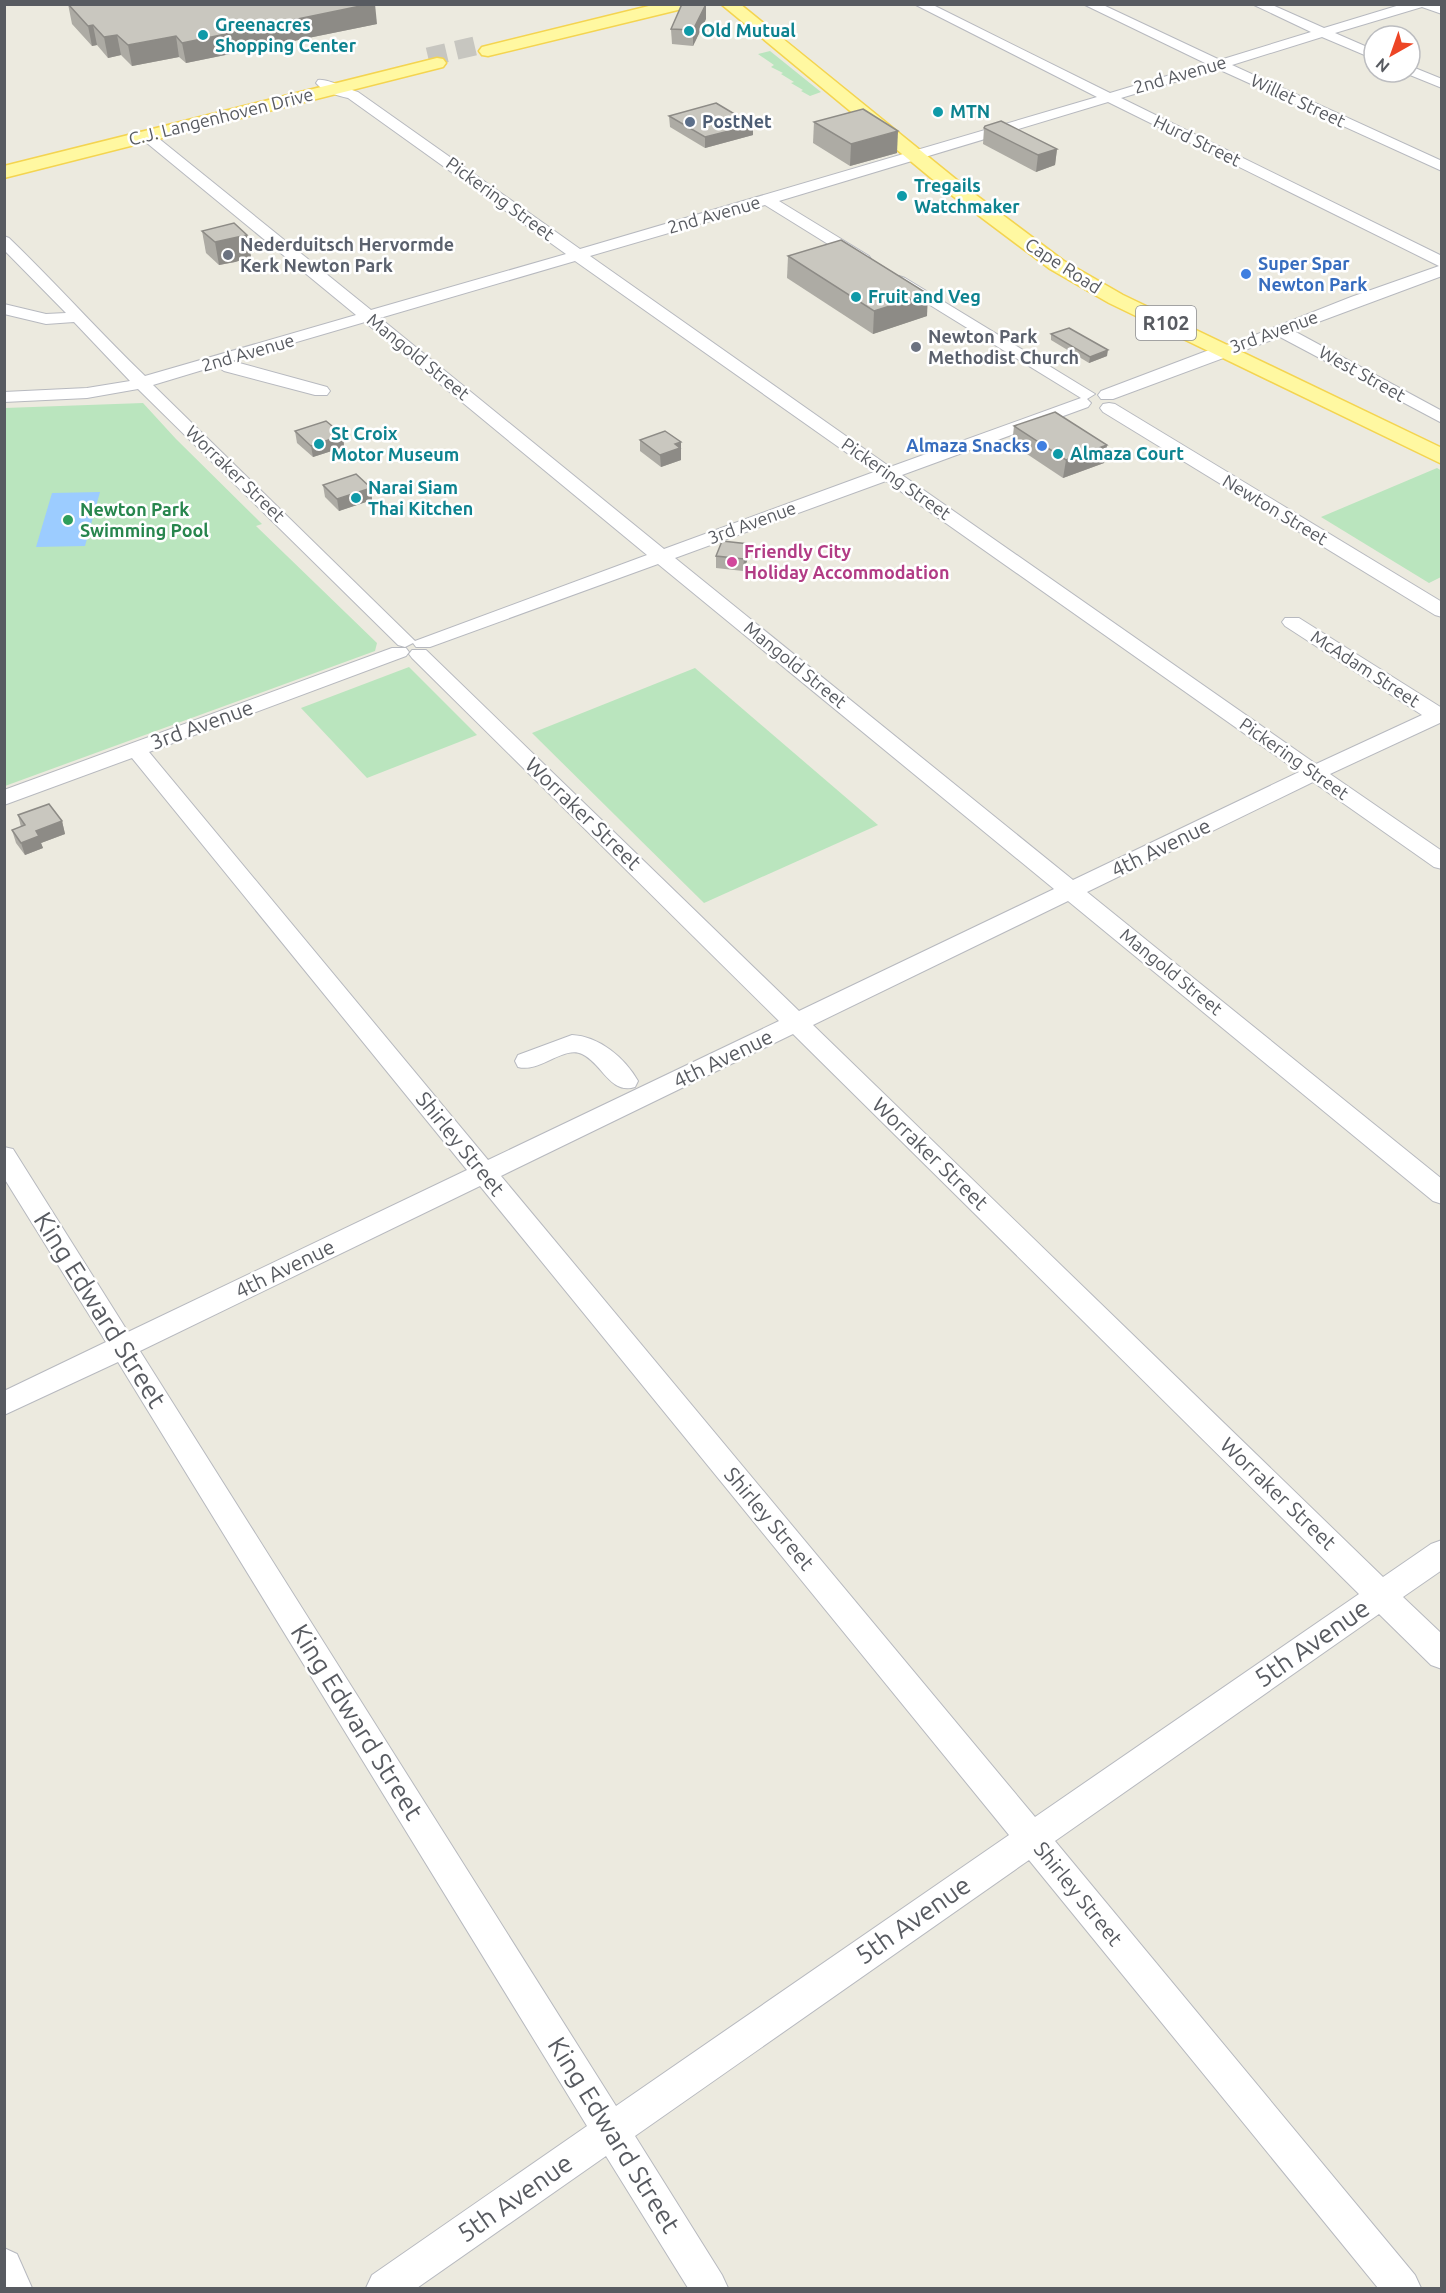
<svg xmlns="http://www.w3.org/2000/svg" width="1446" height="2293" font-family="Ubuntu,sans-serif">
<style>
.green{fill:#bae5be}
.water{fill:#9cccff}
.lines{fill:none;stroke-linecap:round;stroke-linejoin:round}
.major-tunnel{stroke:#c7c6c0;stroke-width:19;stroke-dasharray:19 10;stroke-linecap:butt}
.minor-casing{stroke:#b7b9bf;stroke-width:2}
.major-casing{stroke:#f4d450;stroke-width:3}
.minor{fill:#fff;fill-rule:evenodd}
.major{fill:#fff8a1;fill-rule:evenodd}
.wall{fill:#adaba4}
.shaded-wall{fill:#8d8b86}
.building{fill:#c9c7bf;stroke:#8d8b86;stroke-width:1.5}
.culture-dot{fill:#0f9aa8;stroke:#fff;stroke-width:2}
.service-dot{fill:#5c6f8a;stroke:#fff;stroke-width:2}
.worship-dot{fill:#6b7280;stroke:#fff;stroke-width:2}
.shop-dot{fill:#3f7fe0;stroke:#fff;stroke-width:2}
.leisure-dot{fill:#2e9e5b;stroke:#fff;stroke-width:2}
.hotel-dot{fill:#d1479c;stroke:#fff;stroke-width:2}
.labels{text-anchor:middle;stroke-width:5;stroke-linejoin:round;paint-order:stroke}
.far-culture-label{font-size:18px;font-weight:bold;fill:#0d838f;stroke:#fff;text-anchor:start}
.far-street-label{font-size:18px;fill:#585b61;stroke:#fff}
.far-service-label{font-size:18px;font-weight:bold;fill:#4e5e75;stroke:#fff;text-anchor:start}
.far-worship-label{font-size:18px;font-weight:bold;fill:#5b616d;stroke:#fff;text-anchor:start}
.far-shop-label{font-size:18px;font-weight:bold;fill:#366cbe;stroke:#fff;text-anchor:start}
.far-leisure-label{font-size:18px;font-weight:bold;fill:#27864d;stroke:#fff;text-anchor:start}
.far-hotel-label{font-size:18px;font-weight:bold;fill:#b23c85;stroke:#fff;text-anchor:start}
.shield{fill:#fff;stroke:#8a8c90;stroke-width:1.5}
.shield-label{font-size:20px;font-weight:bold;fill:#585b61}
.street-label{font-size:21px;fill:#585b61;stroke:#fff}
.near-street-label{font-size:26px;fill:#585b61;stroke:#fff}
</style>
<rect width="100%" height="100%" fill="#eceadf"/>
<!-- green -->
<g class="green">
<polygon points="770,51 821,92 810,96 801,91 803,90 791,83 794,82 781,74 783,73 771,67 774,65 758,54"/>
<polygon points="143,403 176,439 262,524 256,526 377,643 375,651 5,786 5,408"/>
<polygon points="1437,468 1442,471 1441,577 1429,583 1321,517"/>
<polygon points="409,667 477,735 367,778 301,708"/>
<polygon points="695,668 878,825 704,903 532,733"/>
</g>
<!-- water -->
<polygon class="water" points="100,492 85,546 36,547 52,493"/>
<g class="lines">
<!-- major-tunnel -->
<polyline class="major-tunnel" points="428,57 479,45"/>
<!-- minor casing -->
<g class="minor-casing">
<g id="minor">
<path d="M914,4H931L1110,93L1207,64L1083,4H1101L1220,60L1311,32L1252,4H1270L1324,28L1403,4L1442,5V14L1422,7L1335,33L1374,50V59L1322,37L1232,65L1442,161V171L1218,69L1121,98L1442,256V276L1294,331L1442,411V423L1280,337L1113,399H1101L1098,395L1101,391L1217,347L1235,343L1351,297L1439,266L1108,102L779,201L869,256L871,259L869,262H857L765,205L590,256L890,467L1081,398L891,281L899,276L905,278L1095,394L1087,399L1091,403L1088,407L902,475L1316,764L1422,715L1285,626L1282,622L1285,618H1299L1442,708V722L1330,774L1442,851V869L1434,867L1313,782L1087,892L1442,1179V1204L1433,1201L1068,901L813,1025L1383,1577L1431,1544L1442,1540V1570L1403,1597L1442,1634V1669L1431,1665L1379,1614L1055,1841L1415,2275L1421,2288H1378L1029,1860L635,2136L722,2275L728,2288H688L606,2156L417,2288H366L372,2275L587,2126L118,1362L4,1415V1391L106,1342L4,1178V1147L13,1149L128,1332L467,1170L132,758L4,805V790L392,648H406L409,652L406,656L149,752L488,1160L779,1021L412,658L409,654L412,650H426L799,1011L1054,889L658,564L430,647H416L413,643L405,647L398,645L138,389L87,398L4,402V392L87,388L130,381L74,322L46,324L4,314V304L46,314L66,313L4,250V236L9,238C56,283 98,331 145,376L356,315L142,139L140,136L142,133H152L371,310L566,254L348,98C336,95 325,93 316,83L318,80C326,78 348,89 358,92L580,249L1097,97ZM575,261L874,472L664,549L380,318ZM365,322L647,555L415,641L153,385L216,366L224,371L315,395H327L330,391L327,387L232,361ZM886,481L1299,772L1073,880L675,558ZM793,1034L1359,1594L1035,1817L501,1176ZM480,1186L1009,1835L616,2106L140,1351Z"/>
<polygon points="1410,66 1442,79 1442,88 1405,73 1410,72"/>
<polygon points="1109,403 1115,404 1442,602 1442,617 1435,615 1103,412 1100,408 1103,404"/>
<path d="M572,1035C599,1036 625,1058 638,1081L635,1087C610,1095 602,1063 582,1054C564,1045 540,1073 518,1067L515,1061L518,1055Z"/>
<polygon points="4,2248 17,2254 32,2288 4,2288"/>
</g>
</g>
<!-- major casing -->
<g class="major-casing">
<g id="major">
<polygon points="657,4 688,4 686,8 488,56 482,55 479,51 482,47"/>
<polygon points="721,4 740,4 968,189 1064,261 1123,295 1442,448 1442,464 1109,303 1050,269 954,197"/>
<polygon points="437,58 443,59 446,63 443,67 4,178 4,166"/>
</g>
</g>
<!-- minor -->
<use href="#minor" class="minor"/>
<!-- major -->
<use href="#major" class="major"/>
</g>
<!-- wall -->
<g class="wall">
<polygon points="68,4 377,24 186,63 179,57 132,66 121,55 108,58 97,45 92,46 72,24"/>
<polygon points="706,19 693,46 672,44 671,29"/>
<polygon points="669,116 753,125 753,135 705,148 670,127"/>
<polygon points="814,122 897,153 850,166 813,143"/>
<polygon points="984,128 1057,149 1055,165 1036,172 983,144"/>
<polygon points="202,231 247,235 251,257 235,262 219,265 206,253"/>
<polygon points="788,256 927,316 873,334 787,278"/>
<polygon points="1051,334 1107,356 1089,363 1051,340"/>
<polygon points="1014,426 1107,445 1104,463 1063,478 1012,444"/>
<polygon points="295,431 343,435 344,447 313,457 297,443"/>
<polygon points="640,440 681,442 681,460 661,467 640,451"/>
<polygon points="323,485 371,488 372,500 339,511 325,497"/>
<polygon points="749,544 749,556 743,571 716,568 716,556"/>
<polygon points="18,815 62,821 65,834 41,843 43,848 25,855 16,843 12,830 21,827"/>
</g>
<!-- shaded-wall -->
<g class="shaded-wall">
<polygon points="370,4 375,4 377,24 186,63 182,43"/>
<polygon points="706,4 706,19 693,46 693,30"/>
<polygon points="93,25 97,45 92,46 88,26"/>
<polygon points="117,35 121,55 108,58 104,37"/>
<polygon points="176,36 179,57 132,66 128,45"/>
<polygon points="753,125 753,135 705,148 705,137"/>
<polygon points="898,131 897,153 850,166 851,144"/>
<polygon points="1057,149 1055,165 1036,172 1038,155"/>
<polygon points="247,235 251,257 235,262 219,265 215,242"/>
<polygon points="928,294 927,316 873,334 874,311"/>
<polygon points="1108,350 1107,356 1089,363 1090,357"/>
<polygon points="343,435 344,447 313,457 311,446"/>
<polygon points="681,442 681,460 661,467 660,455 675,444"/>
<polygon points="1107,445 1104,463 1063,478 1066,460"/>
<polygon points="371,488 372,500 339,511 337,499"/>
<polygon points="749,544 749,556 743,571 744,559"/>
<polygon points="62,821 65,834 41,843 43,848 25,855 21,843 36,831"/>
</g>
<!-- building -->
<g class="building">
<polygon points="68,4 370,4 182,43 176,36 128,45 117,35 104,37 93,25 88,26"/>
<polygon points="682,4 706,4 693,30 671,29"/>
<polygon points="716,103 753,125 705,137 669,116"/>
<polygon points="863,109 898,131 851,144 814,122"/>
<polygon points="1001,121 1057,149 1038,155 984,128 985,126"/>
<polygon points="234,223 247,235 215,242 202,231"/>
<polygon points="841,240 928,294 874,311 788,256"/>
<polygon points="1069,328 1108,350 1090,357 1051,334"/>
<polygon points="1055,412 1107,445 1066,460 1014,426"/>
<polygon points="326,421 343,435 311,446 295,431"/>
<polygon points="665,431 681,442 675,444 680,448 660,455 640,440"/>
<polygon points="356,474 371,488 337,499 323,485"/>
<polygon points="722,541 749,544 744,559 716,556"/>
<polygon points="49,804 62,821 36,831 39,836 21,843 12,830 25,825 18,815"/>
</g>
<!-- markers -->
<g class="culture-dot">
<circle cx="689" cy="31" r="6"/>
<circle cx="203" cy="35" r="6"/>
<circle cx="938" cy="112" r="6"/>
<circle cx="902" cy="196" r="6"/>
<circle cx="856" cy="297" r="6"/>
<circle cx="319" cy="444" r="6"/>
<circle cx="1058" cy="454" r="6"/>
<circle cx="356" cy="498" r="6"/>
</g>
<circle class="service-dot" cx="690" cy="122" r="6"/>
<g class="worship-dot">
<circle cx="228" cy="255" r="6"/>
<circle cx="916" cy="347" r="6"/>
</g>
<g class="shop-dot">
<circle cx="1246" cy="274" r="6"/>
<circle cx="1042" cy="446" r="6"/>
</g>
<circle class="leisure-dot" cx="68" cy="520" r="6"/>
<circle class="hotel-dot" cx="732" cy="562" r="6"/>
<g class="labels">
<!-- far-culture labels -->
<g class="far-culture-label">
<text x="215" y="31">Greenacres<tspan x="215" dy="21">Shopping Center</tspan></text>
<text x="701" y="37">Old Mutual</text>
<text x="950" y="118">MTN</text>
<text x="914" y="192">Tregails<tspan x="914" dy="21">Watchmaker</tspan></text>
<text x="868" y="303">Fruit and Veg</text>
<text x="331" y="440">St Croix<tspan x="331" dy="21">Motor Museum</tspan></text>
<text x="1070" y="460">Almaza Court</text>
<text x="368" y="494">Narai Siam<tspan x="368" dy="21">Thai Kitchen</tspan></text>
</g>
<!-- far-street labels -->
<g class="far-street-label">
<text transform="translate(1180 75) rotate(-16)" y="6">2nd Avenue</text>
<text transform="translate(1298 101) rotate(25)" y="6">Willet Street</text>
<text transform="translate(221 117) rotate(-14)" y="6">C.J. Langenhoven Drive</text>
<text transform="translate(1197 141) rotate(26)" y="6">Hurd Street</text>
<text transform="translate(500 199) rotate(36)" y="6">Pickering Street</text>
<text transform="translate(714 215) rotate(-16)" y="6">2nd Avenue</text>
<text transform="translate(1063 266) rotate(33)" y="6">Cape Road</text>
<text transform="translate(1274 332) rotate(-20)" y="6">3rd Avenue</text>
<text transform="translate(248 353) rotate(-16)" y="6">2nd Avenue</text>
<text transform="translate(418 357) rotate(39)" y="6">Mangold Street</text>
<text transform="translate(1362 374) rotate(29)" y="6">West Street</text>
<text transform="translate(235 474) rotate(44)" y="6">Worraker Street</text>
<text transform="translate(896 479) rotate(35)" y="6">Pickering Street</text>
<text transform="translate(1275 510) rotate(31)" y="6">Newton Street</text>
<text transform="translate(752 523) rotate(-20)" y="6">3rd Avenue</text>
<text transform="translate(795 665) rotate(39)" y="6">Mangold Street</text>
<text transform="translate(1365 669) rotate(33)" y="6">McAdam Street</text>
<text transform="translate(1294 759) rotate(35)" y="6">Pickering Street</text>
<text transform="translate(1171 972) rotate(39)" y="6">Mangold Street</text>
</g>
<!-- far-service labels -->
<g class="far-service-label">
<text x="702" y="128">PostNet</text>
</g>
<!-- far-worship labels -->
<g class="far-worship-label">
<text x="240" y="251">Nederduitsch Hervormde<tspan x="240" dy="21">Kerk Newton Park</tspan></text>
<text x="928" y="343">Newton Park<tspan x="928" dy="21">Methodist Church</tspan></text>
</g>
<!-- far-shop labels -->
<g class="far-shop-label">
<text x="1258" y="270">Super Spar<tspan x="1258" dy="21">Newton Park</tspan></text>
<text x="1030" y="452" text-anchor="end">Almaza Snacks</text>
</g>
<!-- far-leisure labels -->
<g class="far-leisure-label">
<text x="80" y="516">Newton Park<tspan x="80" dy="21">Swimming Pool</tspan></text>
</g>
<!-- far-hotel labels -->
<g class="far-hotel-label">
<text x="744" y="558">Friendly City<tspan x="744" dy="21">Holiday Accommodation</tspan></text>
</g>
<!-- shield labels -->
<rect class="shield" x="1136" y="306" width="60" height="34" rx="4.5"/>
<g class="shield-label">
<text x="1166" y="330">R102</text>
</g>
<!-- street labels -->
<g class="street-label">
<text transform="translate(202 725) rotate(-20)" y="7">3rd Avenue</text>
<text transform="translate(583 814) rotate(44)" y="7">Worraker Street</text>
<text transform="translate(1161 848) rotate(-26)" y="7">4th Avenue</text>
<text transform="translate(723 1059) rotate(-26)" y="7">4th Avenue</text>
<text transform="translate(460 1144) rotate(51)" y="7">Shirley Street</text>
<text transform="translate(930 1154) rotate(44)" y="7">Worraker Street</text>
<text transform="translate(285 1269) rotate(-26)" y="7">4th Avenue</text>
<text transform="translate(1278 1494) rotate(44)" y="7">Worraker Street</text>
<text transform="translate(769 1519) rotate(50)" y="7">Shirley Street</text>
<text transform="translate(1078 1894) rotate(51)" y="7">Shirley Street</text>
</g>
<!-- near-street labels -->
<g class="near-street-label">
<text transform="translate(100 1310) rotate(58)" y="9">King Edward Street</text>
<text transform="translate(1312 1643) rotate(-35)" y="9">5th Avenue</text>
<text transform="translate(357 1722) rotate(58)" y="9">King Edward Street</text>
<text transform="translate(913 1920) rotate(-35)" y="9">5th Avenue</text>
<text transform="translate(614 2135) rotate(58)" y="9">King Edward Street</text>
<text transform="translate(515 2198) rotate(-35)" y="9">5th Avenue</text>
</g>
</g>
<!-- border -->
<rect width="1446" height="2293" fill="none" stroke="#585b61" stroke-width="12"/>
<!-- north arrow -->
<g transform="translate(1392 54) rotate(220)"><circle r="28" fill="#ffffff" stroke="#bcbdc0" stroke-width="1.5"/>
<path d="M0-4.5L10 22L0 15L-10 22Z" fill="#ed4525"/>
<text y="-9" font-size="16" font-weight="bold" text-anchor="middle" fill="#585b61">N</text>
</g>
</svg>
